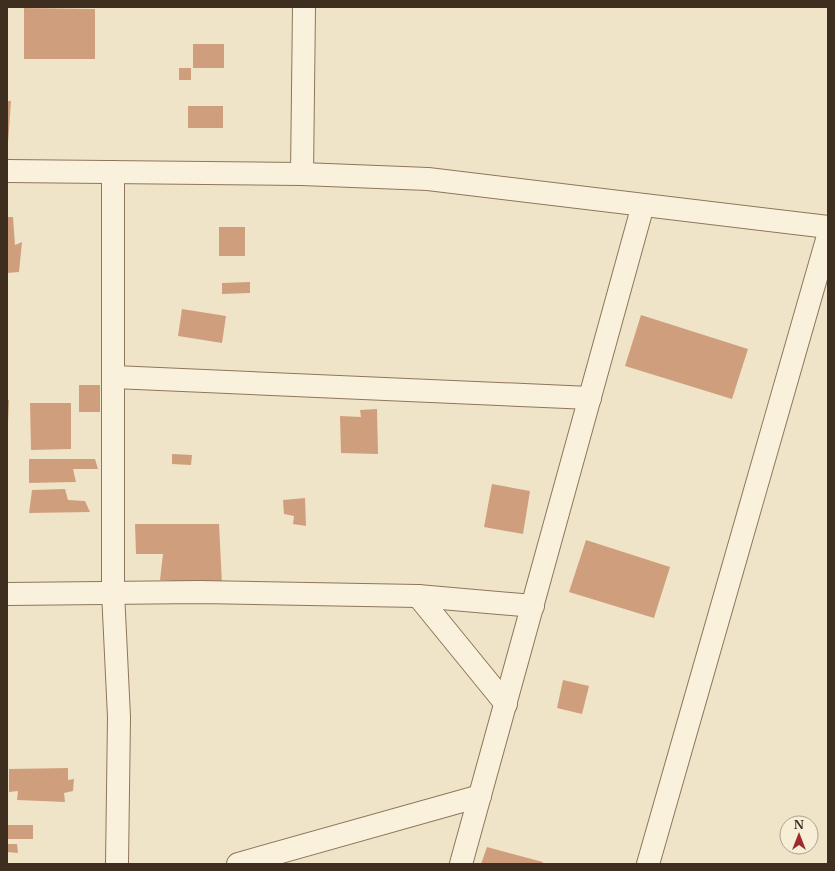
<svg xmlns="http://www.w3.org/2000/svg" width="835" height="871" font-family="'Libre Baskerville',serif">
<style>
.building{fill:#cf9f7d}
.lines{fill:none;stroke-linecap:round;stroke-linejoin:round}
.minor-casing{stroke:#8d765c;stroke-width:24}
.minor{stroke:#faf1dc;stroke-width:22}
</style>
<rect width="100%" height="100%" fill="#f0e4c8"/>
<!-- building -->
<g class="building">
<polygon points="24,8 95,9 95,59 24,59"/>
<rect x="193" y="44" width="31" height="24"/>
<rect x="179" y="68" width="12" height="12"/>
<polygon points="7,101 11,101 8,143 7,143"/>
<rect x="188" y="106" width="35" height="22"/>
<polygon points="7,217 13,217 15,245 22,242 19,272 7,273"/>
<rect x="219" y="227" width="26" height="29"/>
<polygon points="250,282 250,293 222,294 222,283"/>
<polygon points="182,309 226,316 222,343 178,336"/>
<polygon points="641,315 748,349 732,399 625,366"/>
<rect x="79" y="385" width="21" height="27"/>
<polygon points="7,400 9,400 8,423 7,423"/>
<polygon points="30,403 71,403 71,449 31,450"/>
<polygon points="377,409 378,454 341,453 340,416 361,417 360,410"/>
<polygon points="172,454 192,455 191,465 172,464"/>
<polygon points="29,459 95,459 98,469 73,469 76,482 29,483"/>
<polygon points="492,484 530,491 523,534 484,527"/>
<polygon points="65,489 68,500 85,501 90,512 29,513 32,490"/>
<polygon points="305,498 306,526 293,524 294,516 284,514 283,500"/>
<polygon points="135,524 219,524 222,584 160,580 163,554 136,554"/>
<polygon points="586,540 670,567 654,618 569,592"/>
<polygon points="563,680 589,686 582,714 557,708"/>
<polygon points="68,768 68,780 74,779 73,791 64,793 65,802 17,800 18,791 9,792 9,769"/>
<rect x="7" y="825" width="26" height="14"/>
<polygon points="7,844 17,844 18,853 7,852"/>
<polygon points="487,847 543,862 542,864 481,864"/>
</g>
<g class="lines">
<!-- minor casing -->
<g class="minor-casing">
<g id="minor">
<polyline points="7,171 302,174 428,179 828,227"/>
<polyline points="113,172 113,592 119,717 117,864"/>
<polyline points="302,174 304,7"/>
<polyline points="114,377 590,398"/>
<polyline points="7,594 200,592 418,596 533,606"/>
<polyline points="418,596 506,704"/>
<polyline points="238,864 480,796"/>
<polyline points="461,864 643,205"/>
<polyline points="648,864 828,236"/>
</g>
</g>
<!-- minor -->
<use href="#minor" class="minor"/>
</g>
<!-- border -->
<rect width="835" height="871" fill="none" stroke="#3d2e20" stroke-width="16"/>
<!-- north arrow -->
<g transform="translate(799 835)"><circle r="19" fill="#f7eed8" stroke="#ada18e"/>
<path d="M0-3L7 15L0 10L-7 15Z" fill="#9e2a2b"/>
<text y="-6" font-size="11" font-weight="bold" text-anchor="middle" fill="#3d2e20">N</text>
</g>
</svg>
